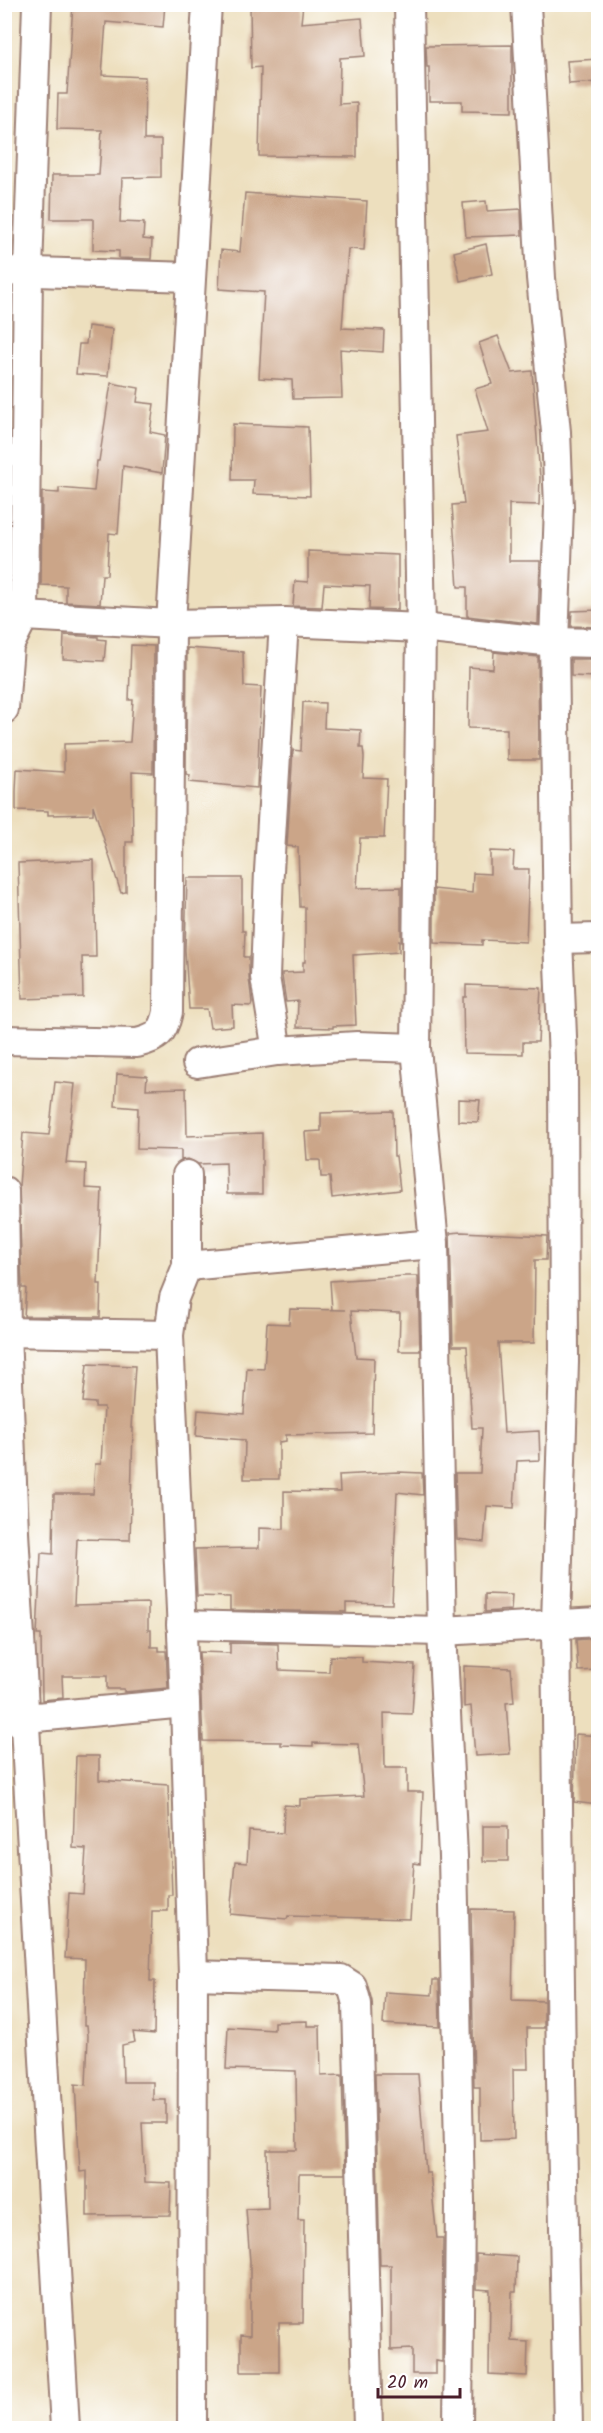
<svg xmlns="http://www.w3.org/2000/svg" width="603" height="2433" font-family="Kalam,sans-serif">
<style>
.building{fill:#cba588}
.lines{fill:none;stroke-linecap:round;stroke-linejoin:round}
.minor-casing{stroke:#9c7f74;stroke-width:32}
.minor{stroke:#fff;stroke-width:28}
</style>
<rect width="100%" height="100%" fill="#fff"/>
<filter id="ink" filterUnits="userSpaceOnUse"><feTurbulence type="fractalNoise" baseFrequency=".0167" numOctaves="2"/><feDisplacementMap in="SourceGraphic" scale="12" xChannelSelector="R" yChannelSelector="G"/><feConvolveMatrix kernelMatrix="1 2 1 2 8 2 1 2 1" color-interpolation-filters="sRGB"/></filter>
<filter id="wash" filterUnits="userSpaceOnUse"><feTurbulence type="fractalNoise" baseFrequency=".008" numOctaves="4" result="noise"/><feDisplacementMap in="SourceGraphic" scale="24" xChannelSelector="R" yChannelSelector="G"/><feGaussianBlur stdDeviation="1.35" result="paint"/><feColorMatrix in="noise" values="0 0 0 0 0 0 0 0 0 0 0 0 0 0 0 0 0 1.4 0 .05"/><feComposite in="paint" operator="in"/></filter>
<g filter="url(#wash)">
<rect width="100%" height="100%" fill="#eddfbe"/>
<g id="blocks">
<!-- building -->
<g class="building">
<polygon points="73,4 165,4 163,27 106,22 102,75 145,77 144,140 161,140 161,177 122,178 120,222 144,223 143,239 152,240 151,259 119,258 119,251 93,250 93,219 51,219 52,175 99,175 102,130 57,129 58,94 67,94"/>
<polygon points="250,4 303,4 301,23 362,18 365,56 340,58 339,104 357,103 357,157 259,156 261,67 251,68"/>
<polygon points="512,45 512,112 462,111 462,101 429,101 429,67 427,67 426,46"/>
<polygon points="598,59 598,82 569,84 567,61"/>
<polygon points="245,193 367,201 364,250 348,249 342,328 384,330 383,352 340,349 342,398 293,399 292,380 259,378 264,292 219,289 221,250 240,252"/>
<polygon points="486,201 487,211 521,209 522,235 466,237 463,203"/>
<polygon points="486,244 492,274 460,281 454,252"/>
<polygon points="88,326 112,329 108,376 76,374 79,344 86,344"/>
<polygon points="498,336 512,373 532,371 540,478 539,505 509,504 509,561 540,561 538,624 467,616 467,587 458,587 452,505 464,504 456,436 488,432 475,389 492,384 479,343"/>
<polygon points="111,383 139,388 137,402 154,404 150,432 165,435 162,473 123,466 118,534 109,533 107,575 102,575 100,604 66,602 66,586 41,585 42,492 59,493 59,488 94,491 97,461 99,461"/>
<polygon points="233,424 308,427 310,496 253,494 254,480 232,480"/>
<polygon points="4,488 9,488 8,583 4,583"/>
<polygon points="308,551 398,555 398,610 369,609 370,586 324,584 322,607 293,606 295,581 308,582"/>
<polygon points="598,610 598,627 571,626 572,611"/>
<polygon points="64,635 98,637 98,639 106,640 104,661 63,659"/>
<polygon points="131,645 154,646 153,773 132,772 133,842 126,842 126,892 121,893 93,805 93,814 48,815 48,811 16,810 16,791 17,769 64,772 64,744 130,742 133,700 129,700"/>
<polygon points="187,648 243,652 244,686 261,687 257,788 189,782 190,775 186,774"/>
<polygon points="494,652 538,657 539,760 507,760 507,729 468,728 469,667 493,669"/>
<polygon points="571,659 597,659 596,677 571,676"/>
<polygon points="303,702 325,703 324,728 361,730 360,748 363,748 364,757 363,778 387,779 384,838 360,838 357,888 401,887 401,942 399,941 399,952 353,955 356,1025 333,1026 333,1028 297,1027 298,1001 286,1002 282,976 282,973 303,972 303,962 305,962 305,907 300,907 298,847 287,846 293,750 301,751"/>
<polygon points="490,851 514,852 513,869 529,869 526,942 482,940 482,945 434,943 434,889 472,893 473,873 490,874"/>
<polygon points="94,860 96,957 82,957 83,997 22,999 18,863"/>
<polygon points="187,878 242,878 242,931 245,931 244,957 249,957 249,979 252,1003 251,1006 232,1005 233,1026 210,1028 207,1009 189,1009 185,950"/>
<polygon points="466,985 541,988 538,1042 523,1042 523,1054 464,1053 463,997 466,997"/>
<polygon points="117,1074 147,1076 146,1089 186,1088 187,1136 262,1133 262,1194 227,1194 226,1163 198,1164 188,1159 181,1160 181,1150 137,1149 138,1108 115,1106"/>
<polygon points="55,1082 75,1084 66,1163 86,1164 85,1188 102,1189 98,1284 101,1284 100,1317 24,1316 26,1288 22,1288 19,1186 23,1133 49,1135"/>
<polygon points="458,1099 480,1100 478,1122 458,1121"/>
<polygon points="393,1111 394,1156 396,1156 400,1190 332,1198 330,1177 321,1177 320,1160 307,1160 305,1132 321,1131 321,1113"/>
<polygon points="461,1232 547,1236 546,1260 535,1260 534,1343 498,1343 504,1433 539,1431 540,1460 517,1461 514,1508 487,1506 484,1542 457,1539 455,1473 480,1473 482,1428 472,1428 467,1346 453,1346 450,1233"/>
<polygon points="406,1276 418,1276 420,1351 399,1351 400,1313 351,1311 356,1357 374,1358 372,1433 286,1435 286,1441 279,1442 279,1479 244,1479 245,1440 196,1436 198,1410 244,1414 247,1368 264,1369 267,1323 289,1324 290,1309 345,1310 332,1310 330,1281"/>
<polygon points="87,1364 135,1366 131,1428 133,1428 130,1540 77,1539 74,1605 148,1603 148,1630 151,1630 151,1647 159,1647 159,1651 166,1651 168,1688 124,1692 124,1689 107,1689 107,1676 62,1676 63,1698 42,1700 41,1635 37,1635 41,1553 53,1554 54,1494 93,1494 95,1464 101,1464 104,1407 95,1407 95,1403 83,1402"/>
<polygon points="398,1472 422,1473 423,1495 397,1492 392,1604 346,1603 346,1612 230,1610 230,1597 197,1596 195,1549 259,1548 259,1528 284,1529 284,1491 340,1492 339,1475"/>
<polygon points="485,1594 512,1595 511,1610 485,1612"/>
<polygon points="598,1638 598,1670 578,1671 576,1640"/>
<polygon points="230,1643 278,1644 279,1670 329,1672 330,1656 362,1657 362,1662 415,1665 412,1714 384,1713 385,1768 407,1768 407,1792 423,1792 420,1864 414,1863 410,1919 288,1916 287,1919 230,1914 235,1862 247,1863 249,1831 283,1833 284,1805 300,1806 300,1799 364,1796 358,1744 313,1743 313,1746 281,1745 281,1742 203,1741 199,1652 230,1653"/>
<polygon points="464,1666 511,1668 514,1702 506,1703 510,1754 475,1756 471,1706 464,1707"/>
<polygon points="576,1734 598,1736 598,1805 574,1802"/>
<polygon points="76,1756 99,1756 99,1780 168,1785 172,1895 168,1895 168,1911 152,1911 150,1981 155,1981 154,2034 133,2032 135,2042 122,2045 123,2082 153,2082 153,2100 166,2100 166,2123 142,2123 145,2182 171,2183 170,2215 87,2216 87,2171 80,2172 75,2084 86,2085 88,2036 87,2025 84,2025 85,1959 65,1958 69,1893 83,1894 86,1849 73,1848"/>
<rect x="483" y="1826" width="25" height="35"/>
<polygon points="471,1909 514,1910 512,2000 544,2001 544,2028 527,2028 528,2069 513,2069 514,2139 480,2140 480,2087 474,2087"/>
<polygon points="433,1980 439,1980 440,2027 383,2024 385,1992 432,1995"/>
<polygon points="307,2021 307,2026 320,2026 321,2076 342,2075 345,2174 299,2174 298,2220 304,2220 303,2323 279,2323 279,2372 241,2372 241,2335 250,2336 250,2261 246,2209 268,2208 267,2150 297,2150 296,2071 226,2069 228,2027 274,2030 274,2022"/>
<polygon points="375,2074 418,2074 426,2173 430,2173 437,2238 443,2238 442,2362 436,2361 436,2374 412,2374 412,2349 391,2350 391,2265 380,2265"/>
<polygon points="476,2254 517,2257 516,2292 512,2292 511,2341 528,2342 527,2376 489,2374 490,2290 476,2289"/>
</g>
</g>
</g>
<g filter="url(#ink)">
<use href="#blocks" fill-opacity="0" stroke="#9c7f74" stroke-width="1.5"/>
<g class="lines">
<!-- minor casing -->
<g class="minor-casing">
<g id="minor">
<polyline points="409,4 421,628 416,1048 434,1244 442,1631 453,1856 460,2201 458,2428"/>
<polyline points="526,4 541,278 556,432 559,507 554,642 558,939 563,1061 564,1362 556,1623 561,2077 568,2428"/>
<polyline points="4,271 190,277"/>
<polyline points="5,615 171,624 284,622 421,628 554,642 598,643"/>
<polyline points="4,709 9,646 24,616 28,271 37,4"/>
<polyline points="558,939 598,938"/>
<path d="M4,1040L137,1043C157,1038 163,1034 168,1012L171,624L207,4"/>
<polyline points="277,1051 265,977 269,871 284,622"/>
<polyline points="197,1063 277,1051 357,1046 416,1048"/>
<polyline points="187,1175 187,1266 174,1298 169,1335 185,1703 193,1975 192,2428"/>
<polyline points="4,1191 6,1332 14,1532 65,2428"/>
<polyline points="187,1266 434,1244"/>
<polyline points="4,1332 169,1335"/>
<polyline points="181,1625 442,1631 598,1622"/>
<polyline points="5,1720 185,1703"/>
<polyline points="193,1975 341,1979 352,1986 357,2004 368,2428"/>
</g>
</g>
<!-- minor -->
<use href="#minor" class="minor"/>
</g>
</g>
<!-- margin -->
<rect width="603" height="2433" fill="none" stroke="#fff" stroke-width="24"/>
<!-- scale -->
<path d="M378 2388v9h82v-9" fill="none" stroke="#4a1f2b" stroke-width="3"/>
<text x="387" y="2388" font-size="18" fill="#4a1f2b" stroke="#ffffff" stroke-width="4.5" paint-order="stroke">20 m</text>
</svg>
